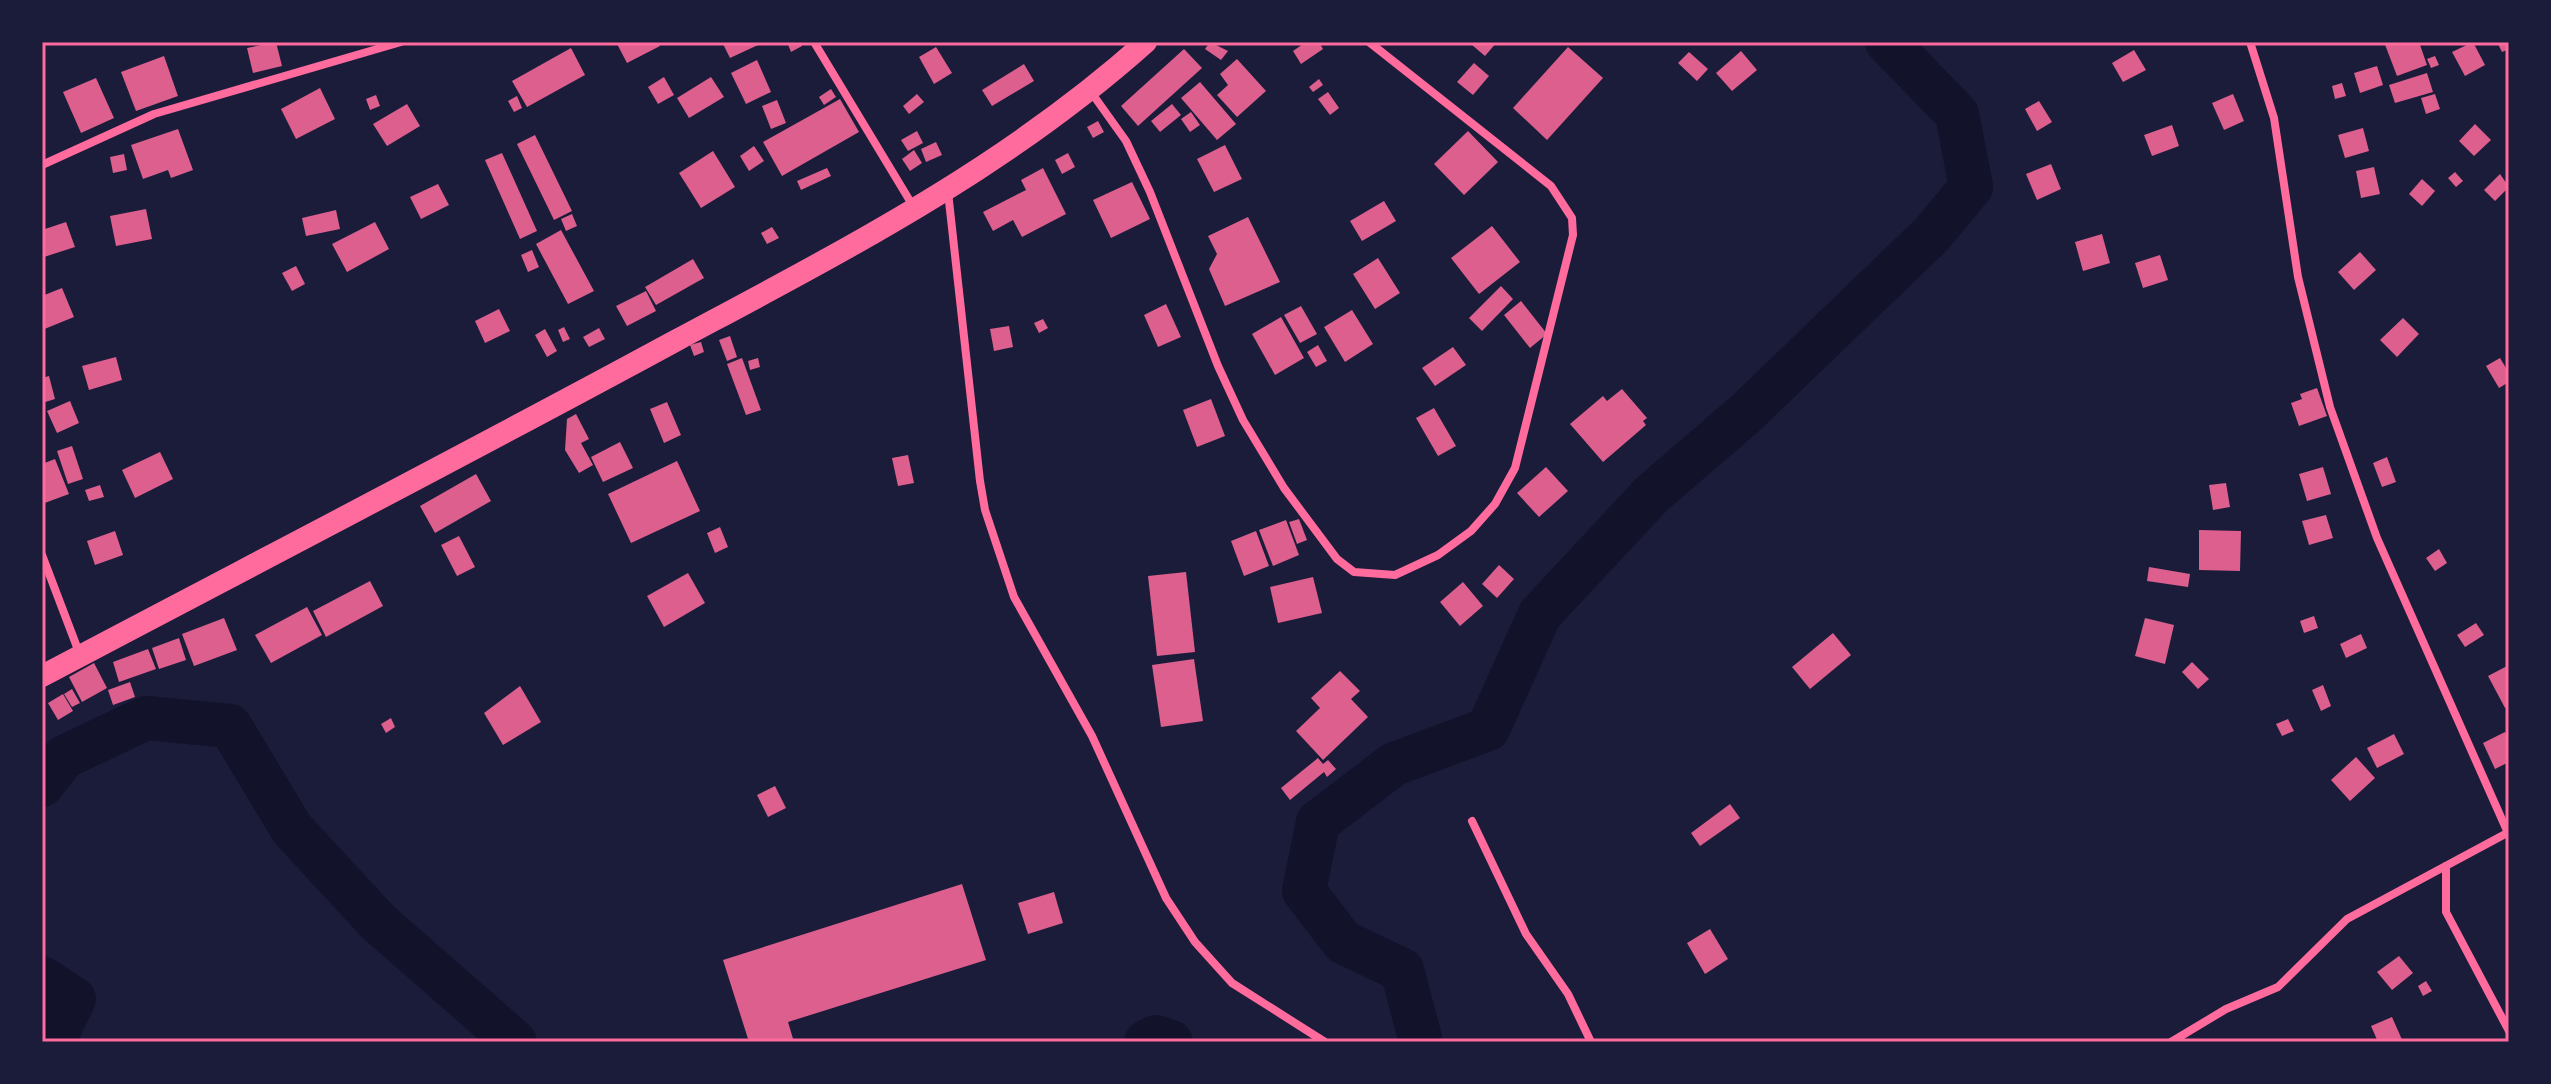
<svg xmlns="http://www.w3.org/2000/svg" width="2551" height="1084" font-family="'Source Sans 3',sans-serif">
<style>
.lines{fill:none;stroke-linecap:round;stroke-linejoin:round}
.river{stroke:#12122b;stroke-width:44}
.building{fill:#dd5f8e}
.minor{stroke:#ff6b9d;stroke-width:8}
.trunk{stroke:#ff6b9d;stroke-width:22}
.neatline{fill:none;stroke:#ff6b9d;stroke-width:3}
</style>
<rect width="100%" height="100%" fill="#1b1b3a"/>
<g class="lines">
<!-- river -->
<g class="river">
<polyline points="42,785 64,757 146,718 230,726 292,829 378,922 515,1042"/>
<polyline points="42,978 74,999 53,1042"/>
<polyline points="1146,1042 1156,1037 1171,1042"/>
<polyline points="1421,1042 1402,970 1343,942 1304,891 1318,822 1394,764 1488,729 1540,614 1652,494 1745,414 1932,234 1971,187 1957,114 1887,42"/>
</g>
</g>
<!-- building -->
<g class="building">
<polygon points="276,42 282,66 253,73 247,48"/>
<polygon points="616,42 658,42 660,46 627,63"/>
<polygon points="722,42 757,42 758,45 730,58"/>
<polygon points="787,42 801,42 802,46 791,52"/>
<polygon points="1210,42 1228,51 1221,60 1205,49"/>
<polygon points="1306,42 1319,42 1323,49 1301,64 1293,51"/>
<polygon points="1474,42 1497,42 1485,56 1472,45"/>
<polygon points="2384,42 2419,42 2427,65 2397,76"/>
<polygon points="2473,42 2485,65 2465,76 2452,52"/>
<polygon points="2497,42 2509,42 2509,49 2502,52"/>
<polygon points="936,47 952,73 934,84 919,57"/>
<polygon points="1568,47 1603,78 1547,140 1513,108"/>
<polygon points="571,48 585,75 527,107 512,81"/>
<polygon points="1184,49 1202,68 1138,126 1121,106"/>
<polygon points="2134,50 2146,70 2123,82 2112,63"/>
<polygon points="1741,51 1757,70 1732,91 1716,73"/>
<polygon points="1689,52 1708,69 1697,81 1678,63"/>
<polygon points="164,56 178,96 136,111 121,72"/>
<polygon points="2435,56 2439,65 2431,68 2427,59"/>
<polygon points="1237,59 1266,91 1237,117 1217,95 1228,85 1220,74"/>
<polygon points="757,60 771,92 746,104 731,73"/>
<polygon points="1474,63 1489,76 1473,95 1457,82"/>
<polygon points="1024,64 1034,81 992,106 982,90"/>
<polygon points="2377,66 2383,85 2360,93 2354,73"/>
<polygon points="2427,73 2433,92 2395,103 2389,85"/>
<polygon points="664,77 674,95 658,104 648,87"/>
<polygon points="711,77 724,97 689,118 677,98"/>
<polygon points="96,78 114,118 81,133 63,92"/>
<polygon points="1319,79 1323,85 1313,92 1309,87"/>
<polygon points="1200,82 1236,124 1217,140 1181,98"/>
<polygon points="2342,83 2346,96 2335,99 2332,86"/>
<polygon points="320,88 335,119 296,139 281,109"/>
<polygon points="831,89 836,97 824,105 819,97"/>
<polygon points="1328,92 1339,108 1330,115 1318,99"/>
<polygon points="917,94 924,102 909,114 903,106"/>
<polygon points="2233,94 2244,121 2224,130 2212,103"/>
<polygon points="2435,94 2440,109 2426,114 2421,98"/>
<polygon points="376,95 380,106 370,110 366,99"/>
<polygon points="517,96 522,108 514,112 508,101"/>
<polygon points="840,99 859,132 782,176 763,142"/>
<polygon points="777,100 786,123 771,129 762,106"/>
<polygon points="2039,101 2052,122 2037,131 2025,109"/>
<polygon points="407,104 420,126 387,146 373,124"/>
<polygon points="1172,104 1181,115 1160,132 1151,121"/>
<polygon points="1191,112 1200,125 1190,132 1181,119"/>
<polygon points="1098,121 1104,132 1093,138 1087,127"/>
<polygon points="2475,124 2491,140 2474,156 2459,141"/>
<polygon points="2172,125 2179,146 2152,156 2144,135"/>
<polygon points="2363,128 2369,151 2345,158 2338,135"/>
<polygon points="178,129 193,170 171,178 168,170 143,179 131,145"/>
<polygon points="917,131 923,143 908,151 901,140"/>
<polygon points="1468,131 1498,162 1464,195 1434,164"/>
<polygon points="535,135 572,211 554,220 517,144"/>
<polygon points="936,142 942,155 926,162 921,149"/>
<polygon points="1225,145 1242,179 1214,192 1197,159"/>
<polygon points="754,146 764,161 749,171 740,156"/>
<polygon points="914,150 922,163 910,171 902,159"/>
<polygon points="713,151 735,187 701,208 679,173"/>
<polygon points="502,153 537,231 520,239 485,160"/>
<polygon points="1068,153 1075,167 1062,174 1055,160"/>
<polygon points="124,154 127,170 113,173 110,157"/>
<polygon points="2051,164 2061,189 2037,200 2026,174"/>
<polygon points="2374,167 2380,194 2361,198 2356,171"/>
<polygon points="827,168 831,176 801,190 797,181"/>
<polygon points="1043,168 1066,214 1022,237 1013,220 993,231 983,212 1026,190 1021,180"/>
<polygon points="2455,172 2463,181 2456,187 2448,178"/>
<polygon points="2500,174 2509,187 2495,201 2484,190"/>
<polygon points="2422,179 2435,191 2422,206 2409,194"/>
<polygon points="1132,182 1150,219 1111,238 1093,200"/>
<polygon points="438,184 449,205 421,219 410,197"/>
<polygon points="1384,201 1396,221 1362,241 1350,221"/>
<polygon points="146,209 152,239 116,246 110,216"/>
<polygon points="336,210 340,229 306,236 302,218"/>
<polygon points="572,214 577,226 566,231 561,219"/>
<polygon points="1248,217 1280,282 1225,306 1209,269 1217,254 1208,236"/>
<polygon points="66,222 75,247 44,257 42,230"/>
<polygon points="375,222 389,249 347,272 332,244"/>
<polygon points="1492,226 1520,262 1479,294 1451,258"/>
<polygon points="772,227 779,238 767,244 761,233"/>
<polygon points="561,230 594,291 568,304 536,244"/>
<polygon points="2102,234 2110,263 2083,271 2075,242"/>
<polygon points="532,250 539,267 528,272 521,255"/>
<polygon points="2360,252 2376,270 2354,290 2338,272"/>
<polygon points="2160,255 2168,280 2143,288 2135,263"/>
<polygon points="1378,258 1400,293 1375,309 1353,274"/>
<polygon points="693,259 704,278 656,305 645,287"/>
<polygon points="296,266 305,284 292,291 282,273"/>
<polygon points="1501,286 1513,299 1482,331 1469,318"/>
<polygon points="62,288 74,317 42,330 42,296"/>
<polygon points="646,291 656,311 627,326 616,306"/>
<polygon points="1521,301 1547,334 1530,348 1504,315"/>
<polygon points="1166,304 1181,337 1158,347 1144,315"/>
<polygon points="1301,306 1317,334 1300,343 1284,315"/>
<polygon points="499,309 510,331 485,343 475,321"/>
<polygon points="1352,310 1373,344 1345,362 1324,327"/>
<polygon points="1281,317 1304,358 1275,375 1252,334"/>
<polygon points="2403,318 2419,334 2397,357 2380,340"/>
<polygon points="1043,319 1048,328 1039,333 1034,323"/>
<polygon points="1009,326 1013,347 994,351 990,329"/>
<polygon points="564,327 570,339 563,342 558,330"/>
<polygon points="599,328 605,339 589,347 583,337"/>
<polygon points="545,329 557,351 547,357 535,335"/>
<polygon points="730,336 737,357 727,361 719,340"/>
<polygon points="701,342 704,352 694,356 690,345"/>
<polygon points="1318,345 1327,361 1316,367 1307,352"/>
<polygon points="1453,347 1466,365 1435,386 1422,368"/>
<polygon points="116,357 122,380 89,390 82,366"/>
<polygon points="742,358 761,410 746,415 727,364"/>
<polygon points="758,358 760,367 750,370 748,361"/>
<polygon points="2500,358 2509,373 2509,382 2499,388 2486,366"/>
<polygon points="49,376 55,399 42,403 42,378"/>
<polygon points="2317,388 2327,416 2299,426 2291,403 2302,399 2300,394"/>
<polygon points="1622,389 1647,418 1643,421 1646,425 1603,462 1570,424 1603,396 1607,401"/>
<polygon points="1211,399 1225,436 1197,447 1183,410"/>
<polygon points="70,401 79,423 57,433 47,411"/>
<polygon points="667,402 681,435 664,443 650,409"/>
<polygon points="1434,408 1456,446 1438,456 1416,418"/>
<polygon points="576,414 589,439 581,443 593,465 579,473 565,450 567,419"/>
<polygon points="620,442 633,468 603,482 591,457"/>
<polygon points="72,446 83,479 68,484 57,451"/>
<polygon points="160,452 173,479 135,498 122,470"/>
<polygon points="908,455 914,483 898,486 892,458"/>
<polygon points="2387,457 2396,482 2382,487 2373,463"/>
<polygon points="55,459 69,494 42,504 42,464"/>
<polygon points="677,461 700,511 631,543 608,494"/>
<polygon points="1546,467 1568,491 1539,517 1517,493"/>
<polygon points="2323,467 2331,494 2307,501 2299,474"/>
<polygon points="476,474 491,501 435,533 420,506"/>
<polygon points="2226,483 2230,507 2213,510 2209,485"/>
<polygon points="100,485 104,497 89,501 85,490"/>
<polygon points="2326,515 2333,538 2309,545 2302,521"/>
<polygon points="1299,519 1307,540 1297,544 1289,522"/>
<polygon points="1286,520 1299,555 1273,566 1259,530"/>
<polygon points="720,527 728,547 715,553 707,533"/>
<polygon points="2199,530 2241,531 2240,571 2199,570"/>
<polygon points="115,531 123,555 95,565 87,541"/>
<polygon points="1256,531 1269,566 1244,576 1231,541"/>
<polygon points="459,536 475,567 457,576 441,545"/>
<polygon points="2439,549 2447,563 2435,571 2426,558"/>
<polygon points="1499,565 1514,579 1497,598 1482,584"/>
<polygon points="2149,567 2190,574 2188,587 2147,581"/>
<polygon points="1186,572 1195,652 1157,656 1148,576"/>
<polygon points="688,573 705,603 664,627 647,596"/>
<polygon points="1313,577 1322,613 1278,623 1270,587"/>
<polygon points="370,581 383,606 326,637 313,611"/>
<polygon points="1463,582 1483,606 1460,626 1440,602"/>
<polygon points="307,607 322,635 271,663 255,635"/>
<polygon points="2314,616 2318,628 2304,633 2300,621"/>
<polygon points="224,618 237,650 194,666 182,634"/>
<polygon points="2145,618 2174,625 2165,664 2135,656"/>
<polygon points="2476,623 2484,635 2465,647 2457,635"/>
<polygon points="1833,633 1851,655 1810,689 1792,667"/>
<polygon points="2361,634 2367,648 2346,658 2340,644"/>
<polygon points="179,638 186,660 159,669 152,648"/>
<polygon points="148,649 156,669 119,682 113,662"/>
<polygon points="1194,659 1203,721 1161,727 1152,665"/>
<polygon points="2192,662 2209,679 2198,689 2182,672"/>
<polygon points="94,663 107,688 82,702 69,677"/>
<polygon points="2509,665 2509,705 2505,708 2488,676"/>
<polygon points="1340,671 1360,691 1351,699 1368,717 1323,760 1296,731 1320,708 1311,698"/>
<polygon points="130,682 135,697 113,705 108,690"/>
<polygon points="2323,685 2331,706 2321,711 2312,690"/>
<polygon points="520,686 541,722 503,745 484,713"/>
<polygon points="72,689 80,703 72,707 64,694"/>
<polygon points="63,694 73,711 58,720 48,703"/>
<polygon points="391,718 395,727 386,733 381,724"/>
<polygon points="2288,719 2294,731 2282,736 2276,724"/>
<polygon points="2505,732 2509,740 2509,762 2495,769 2483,743"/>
<polygon points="2394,734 2404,754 2377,768 2367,748"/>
<polygon points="2356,757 2375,778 2350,801 2331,780"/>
<polygon points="1318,758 1323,764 1328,760 1336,769 1327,777 1324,772 1290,800 1281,788"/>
<polygon points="775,786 786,808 768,817 757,795"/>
<polygon points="1730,804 1740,818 1700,846 1691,833"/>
<polygon points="962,884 986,960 788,1022 794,1042 749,1042 723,960"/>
<polygon points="1054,892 1063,923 1028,934 1018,903"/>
<polygon points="1710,929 1728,959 1705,974 1687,943"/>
<polygon points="2399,956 2413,973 2392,990 2377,972"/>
<polygon points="2426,981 2432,991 2423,996 2418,986"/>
<polygon points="2392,1017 2403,1042 2378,1042 2371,1026"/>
</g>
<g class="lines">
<!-- minor -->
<g class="minor">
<polyline points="814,42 913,206"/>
<polyline points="2250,42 2274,118 2298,277 2330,407 2377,538 2508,833"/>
<polyline points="1091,92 1126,141 1150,192 1218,366 1243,420 1284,488 1337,559 1354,572 1395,575 1438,555 1471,531 1495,504 1515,468 1573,235 1572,218 1551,186 1369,42"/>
<polyline points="42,165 154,114 401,42"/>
<polyline points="948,192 980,481 985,510 1014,597 1092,736 1166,898 1195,942 1232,983 1325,1042"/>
<polyline points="42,555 80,655"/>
<polyline points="1472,821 1526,934 1568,994 1591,1042"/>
<polyline points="2446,866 2446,912 2509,1031"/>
<polyline points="2171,1042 2226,1009 2278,987 2347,919 2509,832"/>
</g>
<!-- trunk -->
<path class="trunk" d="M42,676C254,564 467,454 677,340C843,251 1004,169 1146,42"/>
</g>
<!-- border -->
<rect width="2551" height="1084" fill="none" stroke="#1b1b3a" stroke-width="88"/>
<rect x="44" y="44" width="2463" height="996" class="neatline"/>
</svg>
